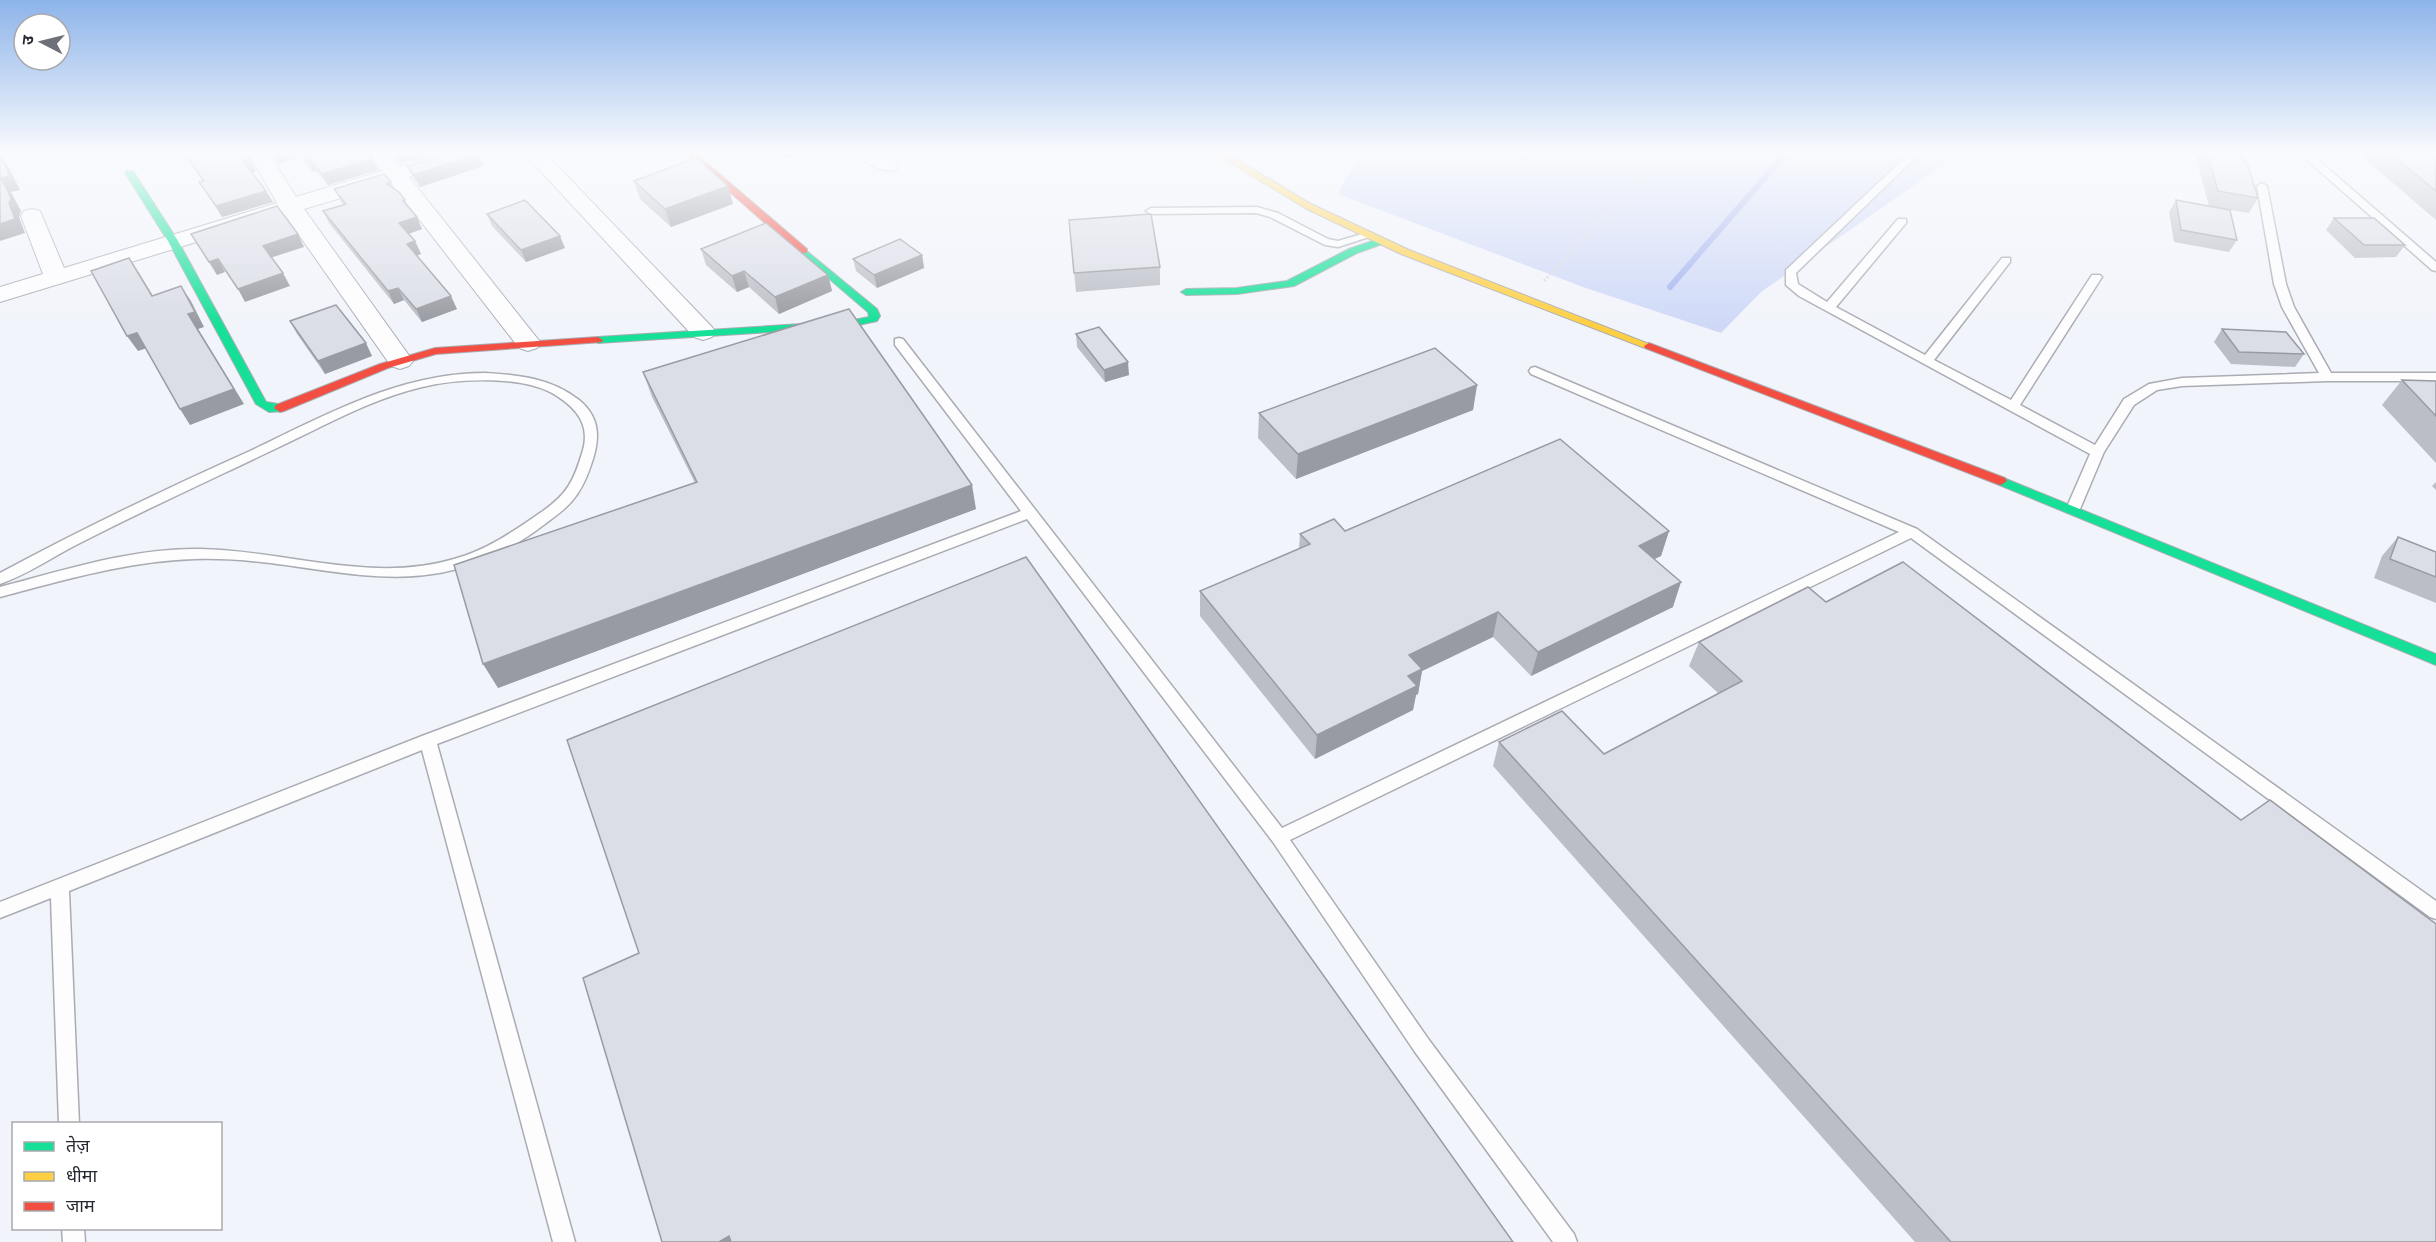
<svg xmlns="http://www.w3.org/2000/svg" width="2436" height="1242" font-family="Quicksand,'Noto Sans Devanagari',sans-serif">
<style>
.green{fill:#cfd9f7}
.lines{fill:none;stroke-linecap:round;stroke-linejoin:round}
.stream{stroke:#a4b4ee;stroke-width:6}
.lane-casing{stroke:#aaacb3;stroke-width:3}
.street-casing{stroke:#aaacb3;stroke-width:2}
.fast-casing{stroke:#aaacb3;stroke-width:2}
.slow-casing{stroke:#aaacb3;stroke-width:2}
.jam-casing{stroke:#aaacb3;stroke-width:2}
.path{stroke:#dbdbdd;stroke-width:3;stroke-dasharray:2 2;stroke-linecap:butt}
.lane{fill:#fdfdfe;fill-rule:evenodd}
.street{fill:#fdfdfe;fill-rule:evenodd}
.fast{fill:#16e098;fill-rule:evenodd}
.slow{fill:#ffcf43;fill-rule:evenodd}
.jam{fill:#f24e42;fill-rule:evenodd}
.wall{fill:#bcbec7}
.shaded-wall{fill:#999ba2}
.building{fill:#dbdde7;stroke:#999ba2;stroke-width:1.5}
</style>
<rect width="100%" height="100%" fill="#f2f4fb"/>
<!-- green -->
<polygon class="green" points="1360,152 1962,152 1761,292 1721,333 1583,287 1338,194"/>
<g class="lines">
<!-- stream -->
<polyline class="stream" points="1670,287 1787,152"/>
<!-- lane casing -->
<g class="lane-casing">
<g id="lane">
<polygon points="1911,152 1921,152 1796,273 1798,284 1827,302 1898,219 1906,219 1906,223 1836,307 1925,355 2002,258 2010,258 2010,262 1934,360 2011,400 2092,275 2100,275 2102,277 2020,405 2095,445 2124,399 2149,384 2182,378 2319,373 2282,307 2274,284 2257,186 2262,183 2267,186 2286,284 2294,307 2331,373 2436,373 2436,381 2327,381 2182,386 2157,390 2134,405 2104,452 2080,509 2073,514 2068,512 2066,509 2090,454 1799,296 1786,285 1786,270"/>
<polygon points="2298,152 2309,152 2436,262 2436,271 2432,270"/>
<polygon points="1257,207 1278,213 1328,239 1338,241 1369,232 1375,235 1338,247 1325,245 1270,217 1256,213 1151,214 1146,211 1151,208"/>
<polygon points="899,338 903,339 1282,828 1899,532 1531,374 1529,371 1531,368 1535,367 1917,529 2436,901 2436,919 2430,917 1911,538 1290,840 1429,1040 1574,1234 1577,1242 1553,1242 1415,1052 1273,842 1027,519 437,744 575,1242 553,1242 422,750 69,891 79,1124 59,1124 51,898 0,918 0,902 422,736 1021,511 895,345 895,339"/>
<path d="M485,373C519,375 551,378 579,400C601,418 600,440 591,465C578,503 565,509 534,532C416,616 320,555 195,559C128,561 64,580 0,597V587C65,570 131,548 200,549C283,550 372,584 454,559C486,550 513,532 540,513C567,495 574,481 583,450C590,425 577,409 557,396C525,375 458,378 422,387C371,399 324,426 277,448C210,480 142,511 76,545C51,558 26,575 0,584V573C82,529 165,489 250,451C326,415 399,373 485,373Z"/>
<polygon points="62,1228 84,1228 85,1242 63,1242"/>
</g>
</g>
<!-- street casing -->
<g class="street-casing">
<g id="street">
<polygon points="248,152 268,152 296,197 382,171 368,152 389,152 400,166 447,152 478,152 476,157 409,177 541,343 537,348 528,351 519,348 391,183 304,209 413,361 409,366 400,369 391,366 285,215 0,302 0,287 43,274 21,216 24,211 32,209 40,211 64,268 277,203"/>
<polygon points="523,152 544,152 712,327 716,332 712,337 703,340 694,337"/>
<path d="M857,152H881L899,165L896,170C882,173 863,163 857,152Z"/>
</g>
</g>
<!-- fast casing -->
<g class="fast-casing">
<g id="fast">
<polygon points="127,171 133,171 178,241 266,402 284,405 286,408 284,411 269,412 256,404 168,241 125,173"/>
<polygon points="1381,238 1385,239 1385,243 1357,253 1294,286 1237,294 1186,295 1181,292 1186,289 1237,288 1287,281 1349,249"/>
<polygon points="803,248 877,309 880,316 877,321 849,327 598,343 593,340 598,337 849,321 869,317 868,312 799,253 798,251"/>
<polygon points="2001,477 2436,654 2436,665 1997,484 1995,481"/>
</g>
</g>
<!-- slow casing -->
<g class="slow-casing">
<polygon id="slow" points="1213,152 1224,152 1311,204 1409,250 1654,346 1653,348 1645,348 1401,254 1305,208"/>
</g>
<!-- jam casing -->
<g class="jam-casing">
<g id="jam">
<polygon points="684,152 694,152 807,249 807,253 799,253"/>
<polygon points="598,337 603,340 602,342 436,354 388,368 284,411 280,412 274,408 276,405 380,364 435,348"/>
<polygon points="1649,343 2005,478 2007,481 2001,485 1997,484 1645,348 1644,346"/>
</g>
</g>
<!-- path -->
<polyline class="path" points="1544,281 1625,193 1649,152"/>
<!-- lane -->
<use href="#lane" class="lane"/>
<!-- street -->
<use href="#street" class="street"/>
<!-- fast -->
<use href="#fast" class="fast"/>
<!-- slow -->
<use href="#slow" class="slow"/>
<!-- jam -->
<use href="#jam" class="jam"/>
</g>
<!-- wall -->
<g class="wall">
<polygon points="182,152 247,152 246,153 256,171 252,172 266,191 273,202 222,217 199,182 203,181"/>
<polygon points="269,152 358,152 359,154 373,159 378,170 328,185 316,171 313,172 300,157 278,164"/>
<polygon points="393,152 441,152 401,163 396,158"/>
<polygon points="778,152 808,152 788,159"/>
<polygon points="2171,152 2236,152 2258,198 2249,213 2230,210 2237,240 2229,252 2174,242 2169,212 2176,200 2209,206 2195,154 2173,154"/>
<polygon points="2357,152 2436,152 2436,220"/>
<polygon points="407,166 483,166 420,187 413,178"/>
<polygon points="634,181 733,204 671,227 640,199"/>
<polygon points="391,182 394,189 405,200 409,208 422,229 408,234 415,241 421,254 416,255 457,309 422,322 404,300 394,304 329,223 323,211 343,205 334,189"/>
<polygon points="487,214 565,248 526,262 492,226"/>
<polygon points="2334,218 2405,245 2396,257 2355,258 2326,230"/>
<polygon points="1069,220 1160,267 1160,285 1076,292"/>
<polygon points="701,249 828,275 832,291 779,314 749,287 737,292 706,265"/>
<polygon points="922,255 924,268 877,288 856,271 853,259"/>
<polygon points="290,321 372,356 325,374 297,334"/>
<polygon points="2222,329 2304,354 2295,367 2231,364 2214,342"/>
<polygon points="1076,334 1129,375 1105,382 1077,347"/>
<polygon points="643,372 976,509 498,688 695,483 652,397"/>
<polygon points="2402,380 2436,381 2436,463 2382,405"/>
<polygon points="1477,385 1473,410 1296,479 1258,438 1259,413"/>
<polygon points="2436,482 2436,490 2432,486"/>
<polygon points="1345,531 1669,531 1661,556 1654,559 1673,607 1531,676 1493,637 1422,671 1418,694 1416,695 1413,710 1315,759 1200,616 1200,591 1299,549 1300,534"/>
<polygon points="2398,537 2436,552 2436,603 2374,578 2382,556"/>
<polygon points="1826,602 2241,820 2436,1242 1915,1242 1493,766 1499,742 1604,754 1719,694 1689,666 1699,642"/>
</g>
<!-- shaded-wall -->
<g class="shaded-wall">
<polygon points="275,152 297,152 300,157 278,164 272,153"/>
<polygon points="395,152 441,152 401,163"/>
<polygon points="786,152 808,152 788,159"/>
<polygon points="478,154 483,166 420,187 414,175"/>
<polygon points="0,155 8,166 20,190 11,192 21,211 19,217 25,233 0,241 0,224 9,203 1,178"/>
<polygon points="250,159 256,171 250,173 243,161"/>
<polygon points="310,159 316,171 313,172 307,160"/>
<polygon points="373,159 378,170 328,185 322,174"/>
<polygon points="728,186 733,204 671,227 665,209"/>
<polygon points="266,191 273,202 222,217 216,206"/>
<polygon points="417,217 422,229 405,235 399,223"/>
<polygon points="298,234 304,247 270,258 263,246"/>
<polygon points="560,236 565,248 526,262 521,250"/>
<polygon points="415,241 421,254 413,257 407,244"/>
<polygon points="922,255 924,268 877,288 874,275"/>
<polygon points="129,258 139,273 162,311 152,296"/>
<polygon points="218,259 225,272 217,275 209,262"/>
<polygon points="744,271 749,287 737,292 732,276"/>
<polygon points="283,273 290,286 245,302 238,289"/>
<polygon points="828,275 832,291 779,314 775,297"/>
<polygon points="181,286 191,301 204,327 198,329 244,404 190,425 180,409"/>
<polygon points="398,288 404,300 394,304 388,291"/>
<polygon points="451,296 457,309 422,322 416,309"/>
<polygon points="137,333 147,348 138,351 127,336"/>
<polygon points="366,343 372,356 325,374 318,361"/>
<polygon points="1128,362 1129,375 1105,382 1104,370"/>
<polygon points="1477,385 1473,410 1296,479 1298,454"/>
<polygon points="972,485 976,509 498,688 483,664"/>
<polygon points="1669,531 1661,556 1631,570 1639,546"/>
<polygon points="1681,582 1673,607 1531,676 1538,652"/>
<polygon points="1498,612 1493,637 1422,671 1418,694 1416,695 1413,710 1315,759 1317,735 1409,655"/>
<polygon points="729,1236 733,1242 719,1242"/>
</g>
<!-- building -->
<g class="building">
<polygon points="183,152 245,152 250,159 243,161 266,191 216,206 199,182 204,181"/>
<polygon points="299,152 358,152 359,154 369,154 373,159 322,174 310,159 307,160"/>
<polygon points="457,152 475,152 478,154 414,175 407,166"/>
<polygon points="2207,152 2236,152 2247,163 2258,198 2218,191"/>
<polygon points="2389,152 2436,152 2436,191"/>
<polygon points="0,156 10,176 1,178 11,198 9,203 15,219 0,224"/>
<polygon points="696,158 728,186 665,209 634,181"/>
<polygon points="384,174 391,182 387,184 399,192 405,200 403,201 417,217 399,223 415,241 407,244 451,296 416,309 398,288 388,291 323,211 346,204 334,189"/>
<polygon points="525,200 560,236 521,250 487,214"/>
<polygon points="2176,200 2230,210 2237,240 2181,230"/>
<polygon points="277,206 298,234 263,246 283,273 238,289 218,259 209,262 191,234"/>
<polygon points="1151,214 1160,267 1074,273 1069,220"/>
<polygon points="2334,218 2374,218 2405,245 2364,245"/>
<polygon points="766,223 828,275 775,297 744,271 732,276 701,249"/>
<polygon points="900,239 922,255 874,275 853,259"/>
<polygon points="129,258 152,296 181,286 195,312 188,314 234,389 180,409 137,333 127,336 91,271"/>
<polygon points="336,305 366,343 318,361 290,321"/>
<polygon points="849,309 972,485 483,664 454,565 697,482 643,372"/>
<polygon points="1099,327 1128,362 1104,370 1076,334"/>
<polygon points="2222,329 2286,332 2304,354 2239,352"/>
<polygon points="1435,348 1477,385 1298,454 1259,413"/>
<polygon points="2402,380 2436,381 2436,416"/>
<polygon points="1560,439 1669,531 1639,546 1681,582 1538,652 1498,612 1409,655 1422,669 1408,676 1417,686 1317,735 1200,591 1310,544 1300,534 1334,519 1345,531"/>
<polygon points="2398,537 2436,552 2436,577 2390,559"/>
<polygon points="1026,557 1513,1242 731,1242 729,1236 719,1242 662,1242 583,978 639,953 567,740"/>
<polygon points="1903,562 2241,820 2270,800 2436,924 2436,1242 1951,1242 1499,742 1562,711 1604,754 1742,681 1699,642 1808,587 1826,602"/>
</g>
<!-- sky -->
<linearGradient id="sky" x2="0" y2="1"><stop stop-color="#8db4ea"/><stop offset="0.47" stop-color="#f9fafd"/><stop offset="1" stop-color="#f9fafd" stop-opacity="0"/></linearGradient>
<rect width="2436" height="325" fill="url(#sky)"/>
<!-- legend -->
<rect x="12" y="1122" width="210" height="108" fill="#ffffff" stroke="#a8a9ad" stroke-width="1.5"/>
<rect x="24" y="1142" width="30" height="9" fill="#16e098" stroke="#a8a9ad" stroke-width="1.5"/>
<text x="66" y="1152" font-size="18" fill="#262931">तेज़</text>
<rect x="24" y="1172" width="30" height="9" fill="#ffcf43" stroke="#a8a9ad" stroke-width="1.5"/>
<text x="66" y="1182" font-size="18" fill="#262931">धीमा</text>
<rect x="24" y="1202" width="30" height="9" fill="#f24e42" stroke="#a8a9ad" stroke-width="1.5"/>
<text x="66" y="1212" font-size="18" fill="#262931">जाम</text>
<!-- north arrow -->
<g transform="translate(42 42) rotate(277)"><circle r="28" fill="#ffffff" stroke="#a8a9ad" stroke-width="1.5"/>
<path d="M0-4.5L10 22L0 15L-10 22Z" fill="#6d7078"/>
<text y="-9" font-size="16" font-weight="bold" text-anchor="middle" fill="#262931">उ</text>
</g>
</svg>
